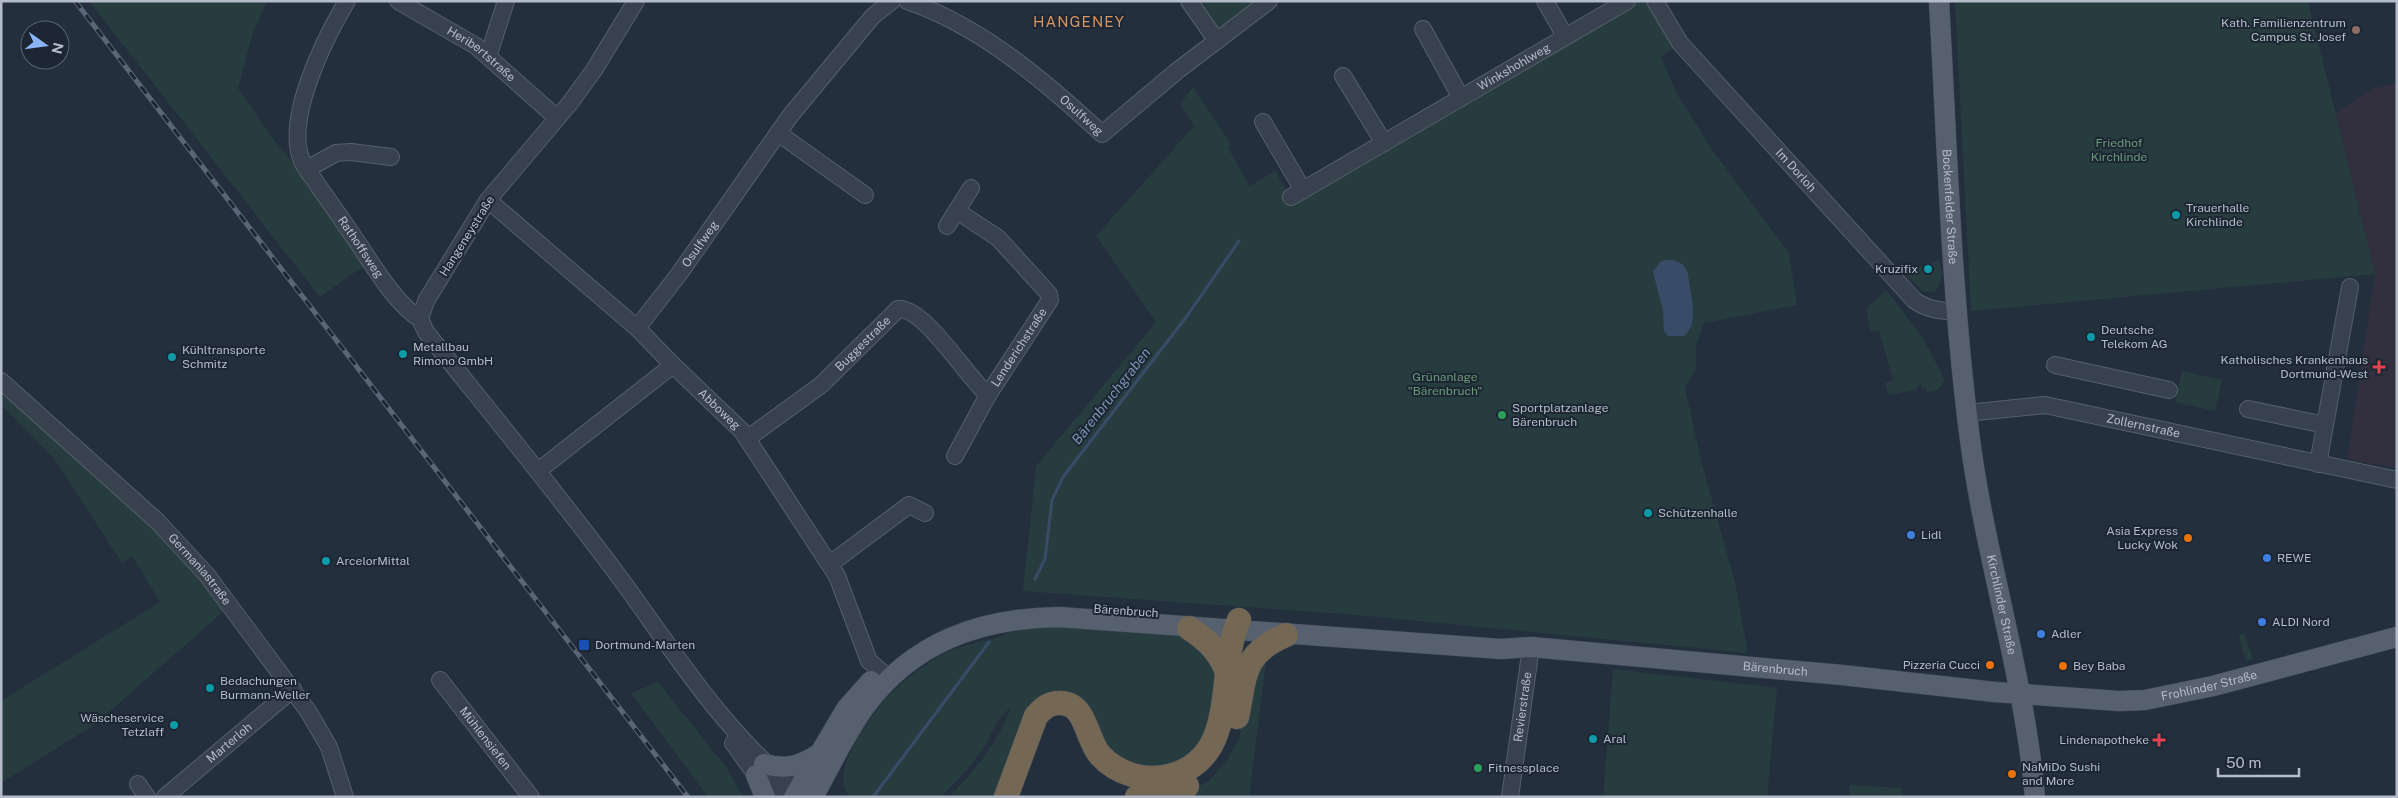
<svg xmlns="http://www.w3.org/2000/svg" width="2398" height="798" font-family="'Public Sans',sans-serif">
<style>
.medical{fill:#32303f}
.green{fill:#263c3f}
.water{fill:#394c67}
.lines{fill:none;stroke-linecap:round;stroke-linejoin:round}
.stream{stroke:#394c67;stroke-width:3}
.minor-casing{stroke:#565f6c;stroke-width:18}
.major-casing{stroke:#414a57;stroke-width:21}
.highway-casing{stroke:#434c59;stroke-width:25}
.minor{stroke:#38414e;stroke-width:16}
.major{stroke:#56606e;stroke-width:20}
.highway{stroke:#746855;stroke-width:24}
.rail-casing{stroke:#5a6575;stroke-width:5}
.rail{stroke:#1d2633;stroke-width:3;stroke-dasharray:9;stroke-linecap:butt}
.education-dot{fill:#8d6e63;stroke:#1d2633;stroke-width:2}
.culture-dot{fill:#0f9aa8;stroke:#1d2633;stroke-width:2}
.health-dot{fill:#e0444e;stroke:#1d2633;stroke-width:2}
.leisure-dot{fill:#2e9e5b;stroke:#1d2633;stroke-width:2}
.shop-dot{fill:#3f7fe0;stroke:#1d2633;stroke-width:2}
.food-dot{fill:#e8710a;stroke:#1d2633;stroke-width:2}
.transit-dot{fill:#1a4fb4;stroke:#1d2633;stroke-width:2}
.labels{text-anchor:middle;stroke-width:4;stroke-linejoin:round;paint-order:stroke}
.poi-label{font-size:12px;fill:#b4bcc9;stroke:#1d2633;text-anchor:start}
.street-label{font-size:12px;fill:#b4bcc9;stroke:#1d2633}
.park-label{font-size:12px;fill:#6b9a76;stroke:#1d2633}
.water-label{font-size:14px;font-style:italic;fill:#7c92b1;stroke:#1d2633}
.quarter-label{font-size:15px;letter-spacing:1px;fill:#d59563;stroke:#1d2633}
</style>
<rect width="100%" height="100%" fill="#242f3e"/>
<!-- medical -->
<polygon class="medical" points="2397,83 2397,468 2347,459 2375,274 2336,113 2372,89"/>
<!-- green -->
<g class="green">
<polygon points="89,1 267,1 253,32 238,88 276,143 294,163 365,265 320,297"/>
<polygon points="1199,1 1263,1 1222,31 1217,27"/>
<polygon points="1627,1 1655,1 1680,43 1661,57 1677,94 1711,148 1789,253 1797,305 1704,323 1696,346 1696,369 1685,388 1703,468 1735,582 1748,653 1357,615 1023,591 1036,466 1156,322 1096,236 1194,126 1180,104 1193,87 1231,144 1228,148 1250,186 1275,171 1291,197"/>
<polygon points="1955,1 2308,1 2375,274 1971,311"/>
<path d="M1939,260C1943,272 1944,282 1934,292H1924L1906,275V272Z"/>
<path d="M1886,290L1921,335L1944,378V382L1937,390L1927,392L1926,387L1922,388L1921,385L1917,386V389L1889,395L1885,383L1893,380L1879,330L1871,331C1863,301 1867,310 1886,290Z"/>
<polygon points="2182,371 2222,380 2215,411 2175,402"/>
<path d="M6,396C81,462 162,525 223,606L224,611L94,725L1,783V701L160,602L132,556L122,563L55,460L1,404V398Z"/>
<path d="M1020,626H1048L1182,634L1216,660L1213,729L1184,764L1131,768L1050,694L1028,705L995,797H949C975,772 998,741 1011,708C996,717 992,736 982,750C970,767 956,783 940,797H851C827,778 866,722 880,706C896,686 920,667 942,655C966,641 1000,642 1020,626Z"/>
<polygon points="2244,633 2253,659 2246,661 2239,637 2240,634"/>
<polygon points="1267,654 1249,797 1171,797 1184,794 1209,781 1228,759 1239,738 1252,668"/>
<polygon points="1613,669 1777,688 1767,797 1603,797"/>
<polygon points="658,682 726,767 743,797 708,797 631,693"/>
<polygon points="1850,785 1901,788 1901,797 1849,797"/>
</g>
<!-- water -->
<path class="water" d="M1666,260C1677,260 1683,262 1688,273C1689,291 1701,323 1684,336H1668L1664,331L1663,310L1653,272L1660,262Z"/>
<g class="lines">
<!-- stream -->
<g class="stream">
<polyline points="1035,579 1045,559 1052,500 1063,477 1187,316 1239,241"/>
<polyline points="873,797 989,642"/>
</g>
<!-- minor casing -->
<g class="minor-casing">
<g id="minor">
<path id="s1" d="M347,1C325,38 284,119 302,161C306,171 314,178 319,187C332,205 345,224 358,243C374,267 396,304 420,319"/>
<path id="s2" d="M398,1L476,46L557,118"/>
<path d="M636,1L594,70L570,103L488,200L426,301L420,319L426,332C491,413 558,494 620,578C675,653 724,733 798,791"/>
<path id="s3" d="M907,1C981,26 1046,82 1102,134L1177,71L1269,1"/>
<polyline points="1189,1 1217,41"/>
<polyline points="1545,1 1565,36"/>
<path id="s4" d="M1655,1L1680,43L1914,300C1927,310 1942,311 1958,312"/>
<polyline points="1423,29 1461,98"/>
<polyline points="488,57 506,1"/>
<polyline points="1343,76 1384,143"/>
<polyline points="1263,122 1303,190"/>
<polyline points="778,133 865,195"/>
<polyline points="307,169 336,153 351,152 391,157"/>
<path id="s5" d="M1291,197L1627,1"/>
<path id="s6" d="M488,200L637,328L673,365L742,431L837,576L866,653L869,661L882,672"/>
<polyline points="947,226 971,188"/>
<path id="s7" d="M637,328L679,274L790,116L873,16L892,1"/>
<polyline points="2055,365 2169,390"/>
<path id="s8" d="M1,381L157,521L207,575L308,711L329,747L345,797"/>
<polyline points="2248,409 2325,425"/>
<path id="s9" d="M1967,413L2045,405L2397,480"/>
<path id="s10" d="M748,438L821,385L898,309C924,306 968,379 988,395"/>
<path id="s11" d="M955,456L988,395L1050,300L1049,294L998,238L957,211"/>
<polyline points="2318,464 2350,287"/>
<polyline points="538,471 673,365"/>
<polyline points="830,564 909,505 925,513"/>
<path id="s12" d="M440,680L531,797"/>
<polyline points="733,743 756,775 782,797"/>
<polyline points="138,784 147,797"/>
<path id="s13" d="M165,797L293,689"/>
<path id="s14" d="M1510,797L1531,647"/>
</g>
</g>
<!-- major casing -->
<g class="major-casing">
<g id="major">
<path id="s15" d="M1939,1C1947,144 1951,290 1969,432C1984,554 2024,673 2035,797"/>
<path d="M764,764C786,770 800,766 819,754"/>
<polyline points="756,775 765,797"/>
<polyline points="794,797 846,709 871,681"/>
<path id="s16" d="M813,797C830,767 844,736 864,708C912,642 980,618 1059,617L1501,649L1531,647L1842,675L1995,692L2119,701L2145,700L2213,686L2397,637"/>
</g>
</g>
<!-- highway casing -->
<g class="highway-casing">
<g id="highway">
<path d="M1189,628C1207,640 1219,651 1227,672"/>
<path d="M1237,717C1246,676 1241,654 1286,635"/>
<path d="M1006,797L1036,716C1043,708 1050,702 1061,703C1087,704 1086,740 1100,755C1117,774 1145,782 1169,776C1242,758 1215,670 1239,620"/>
<polyline points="1137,797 1163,793 1187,786"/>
</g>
</g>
<!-- minor -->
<use href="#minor" class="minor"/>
<!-- major -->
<use href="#major" class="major"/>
<!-- highway -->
<use href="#highway" class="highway"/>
<!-- rail casing -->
<g class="rail-casing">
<polyline id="rail" points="75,1 688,797"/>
</g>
<!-- rail -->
<use href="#rail" class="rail"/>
</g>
<!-- markers -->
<circle class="education-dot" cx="2356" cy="30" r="5"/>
<g class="culture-dot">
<circle cx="2176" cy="215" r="5"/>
<circle cx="1928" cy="269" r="5"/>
<circle cx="2091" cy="337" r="5"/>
<circle cx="403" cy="354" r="5"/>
<circle cx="172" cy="357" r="5"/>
<circle cx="1648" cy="513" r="5"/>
<circle cx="326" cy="561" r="5"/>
<circle cx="210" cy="688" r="5"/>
<circle cx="174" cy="725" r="5"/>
<circle cx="1593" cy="739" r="5"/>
</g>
<g class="health-dot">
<path d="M2376.5 359.5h5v5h5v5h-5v5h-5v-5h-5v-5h5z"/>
<path d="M2156.5 732.5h5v5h5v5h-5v5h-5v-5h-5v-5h5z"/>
</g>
<g class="leisure-dot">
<circle cx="1502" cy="415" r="5"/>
<circle cx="1478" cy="768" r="5"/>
</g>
<g class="shop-dot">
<circle cx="1911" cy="535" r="5"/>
<circle cx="2267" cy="558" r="5"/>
<circle cx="2262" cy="622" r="5"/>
<circle cx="2041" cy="634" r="5"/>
</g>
<g class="food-dot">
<circle cx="2188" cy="538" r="5"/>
<circle cx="1990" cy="665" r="5"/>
<circle cx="2063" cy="666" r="5"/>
<circle cx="2012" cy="774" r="5"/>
</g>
<rect class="transit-dot" x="578" y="639" width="12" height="12" rx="2.5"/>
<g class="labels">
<!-- poi labels -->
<g class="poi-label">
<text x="2346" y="27" text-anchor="end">Kath. Familienzentrum<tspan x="2346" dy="14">Campus St. Josef</tspan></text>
<text x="2186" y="212">Trauerhalle<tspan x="2186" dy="14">Kirchlinde</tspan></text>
<text x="1918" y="273" text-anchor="end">Kruzifix</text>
<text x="2101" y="334">Deutsche<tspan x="2101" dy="14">Telekom AG</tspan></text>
<text x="413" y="351">Metallbau<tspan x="413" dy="14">Rimono GmbH</tspan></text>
<text x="182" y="354">Kühltransporte<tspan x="182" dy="14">Schmitz</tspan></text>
<text x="2368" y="364" text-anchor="end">Katholisches Krankenhaus<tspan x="2368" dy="14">Dortmund-West</tspan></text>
<text x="1512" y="412">Sportplatzanlage<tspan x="1512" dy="14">Bärenbruch</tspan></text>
<text x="1658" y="517">Schützenhalle</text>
<text x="2178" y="535" text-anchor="end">Asia Express<tspan x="2178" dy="14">Lucky Wok</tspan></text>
<text x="1921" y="539">Lidl</text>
<text x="2277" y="562">REWE</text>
<text x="336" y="565">ArcelorMittal</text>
<text x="2272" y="626">ALDI Nord</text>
<text x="2051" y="638">Adler</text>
<text x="595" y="649">Dortmund-Marten</text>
<text x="1980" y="669" text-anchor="end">Pizzeria Cucci</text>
<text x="2073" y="670">Bey Baba</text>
<text x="220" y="685">Bedachungen<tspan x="220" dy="14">Burmann-Weller</tspan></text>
<text x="164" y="722" text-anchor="end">Wäscheservice<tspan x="164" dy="14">Tetzlaff</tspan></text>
<text x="1603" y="743">Aral</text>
<text x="2149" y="744" text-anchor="end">Lindenapotheke</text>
<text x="2022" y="771">NaMiDo Sushi<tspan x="2022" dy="14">and More</tspan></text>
<text x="1488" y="772">Fitnessplace</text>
</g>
<!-- street labels -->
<g class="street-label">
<text dy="4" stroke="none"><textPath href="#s2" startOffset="99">Heribertstraße</textPath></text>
<text dy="4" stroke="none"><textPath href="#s5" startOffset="258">Winkshohlweg</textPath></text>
<text dy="4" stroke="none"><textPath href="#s3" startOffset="210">Osulfweg</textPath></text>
<text dy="4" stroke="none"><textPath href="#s4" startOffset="221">Im Dorloh</textPath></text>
<text dy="4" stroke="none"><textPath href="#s15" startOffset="206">Bockenfelder Straße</textPath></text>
<text transform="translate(467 236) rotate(-58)" y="4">Hangeneystraße</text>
<text dy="4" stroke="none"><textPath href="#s7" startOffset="105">Osulfweg</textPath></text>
<text dy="4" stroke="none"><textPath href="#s1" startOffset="275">Rathoffsweg</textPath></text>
<text dy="4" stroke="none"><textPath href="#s10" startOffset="149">Buggestraße</textPath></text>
<text dy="4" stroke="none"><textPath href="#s11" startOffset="126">Lenderichstraße</textPath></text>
<text dy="4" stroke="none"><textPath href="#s6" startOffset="312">Abboweg</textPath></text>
<text dy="4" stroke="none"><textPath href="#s9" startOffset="179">Zollernstraße</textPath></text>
<text dy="4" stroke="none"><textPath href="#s8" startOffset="274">Germaniastraße</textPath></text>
<text dy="4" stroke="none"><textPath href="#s15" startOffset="608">Kirchlinder Straße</textPath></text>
<text transform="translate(1126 611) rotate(4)" y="4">Bärenbruch</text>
<text dy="4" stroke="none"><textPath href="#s16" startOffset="1045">Bärenbruch</textPath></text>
<text dy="4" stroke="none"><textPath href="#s16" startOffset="1482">Frohlinder Straße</textPath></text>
<text dy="4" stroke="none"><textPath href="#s14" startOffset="91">Revierstraße</textPath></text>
<text dy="4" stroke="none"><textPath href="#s12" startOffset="74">Mühlensiefen</textPath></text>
<text dy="4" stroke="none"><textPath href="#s13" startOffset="84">Marterloh</textPath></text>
</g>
<!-- park labels -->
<g class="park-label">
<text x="2119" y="147">Friedhof<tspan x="2119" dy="14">Kirchlinde</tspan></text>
<text x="1445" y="381">Grünanlage<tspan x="1445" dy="14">"Bärenbruch"</tspan></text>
</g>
<!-- water labels -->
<g class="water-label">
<text transform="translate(1111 396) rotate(-52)" y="5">Bärenbruchgraben</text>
</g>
<!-- quarter labels -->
<g class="quarter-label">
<text x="1079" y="27">HANGENEY</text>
</g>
</g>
<!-- border -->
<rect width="2398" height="798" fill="none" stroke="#b4bcc9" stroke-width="5"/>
<!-- north arrow -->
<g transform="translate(45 45) rotate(104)"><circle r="24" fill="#1d2633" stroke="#59626f"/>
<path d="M0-4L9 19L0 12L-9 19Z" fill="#8ab4f8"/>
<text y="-8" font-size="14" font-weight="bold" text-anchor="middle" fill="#b4bcc9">N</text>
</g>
<!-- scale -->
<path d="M2218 768v8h81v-8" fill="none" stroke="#b4bcc9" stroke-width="2.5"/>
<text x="2226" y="768" font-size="15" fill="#b4bcc9" stroke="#1d2633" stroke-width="4" paint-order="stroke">50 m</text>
</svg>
